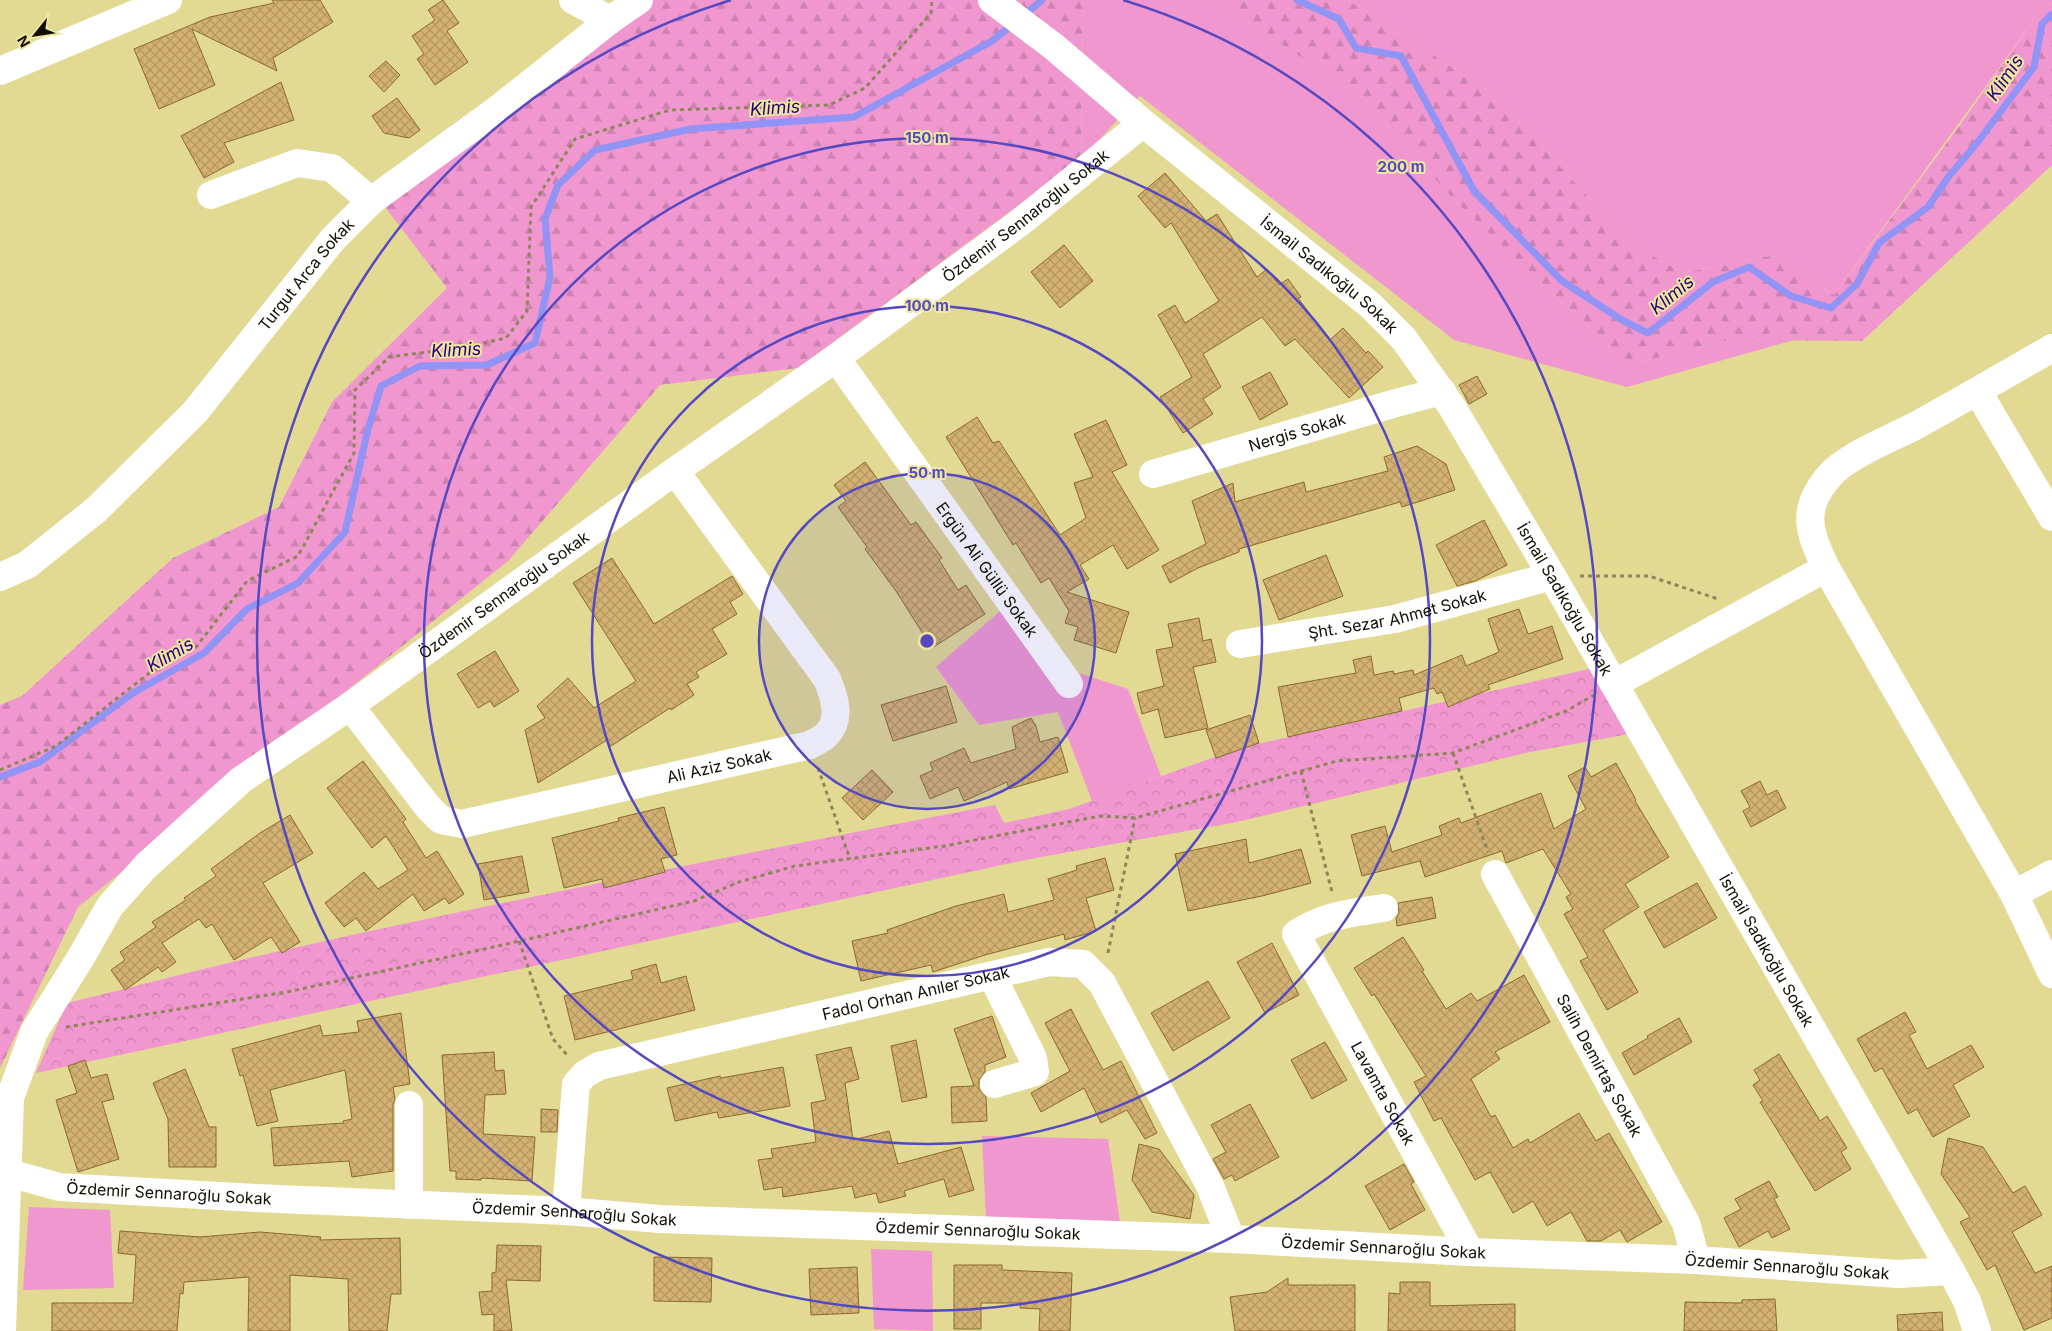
<svg xmlns="http://www.w3.org/2000/svg" width="2052" height="1331" font-family="Inter,sans-serif">
<style>
.grass{fill:#f097d0}
.forest{fill:url(#forest-firs)}
.park{fill:url(#park-crowns)}
.lines{fill:none;stroke-linecap:round;stroke-linejoin:round}
.stream{stroke:#9193f5;stroke-width:7}
.building{fill:url(#building-cross-hatch);stroke:#8a6a2c}
.path{stroke:#8d8657;stroke-width:3;stroke-dasharray:4 4;stroke-linecap:butt}
.minor{stroke:#fff;stroke-width:28}
.ring{fill:none;stroke:#5449c1;stroke-width:2.5}
.labels{text-anchor:middle;stroke-width:4;stroke-linejoin:round;paint-order:stroke}
.street-label{font-size:16px;fill:#110d00;stroke:#efe6a0}
.water-label{font-size:18px;font-style:italic;fill:#27007b;stroke:#efe6a0}
.centre{fill:#5449c1;stroke:#efe6a0;stroke-width:2.5}
.ring-label{font-size:15px;text-anchor:middle;font-weight:bold;fill:#5449c1;stroke:#efe6a0;stroke-width:4;stroke-linejoin:round;paint-order:stroke}
</style>
<defs>
<pattern id="forest-firs" width="22" height="20" patternUnits="userSpaceOnUse" patternTransform="scale(1.25)"><rect width="22" height="20" fill="#f097d0"/><path d="M5 1l3.5 6h-7zM16 11l3.5 6h-7z" fill="#cd81b1"/></pattern>
<pattern id="park-crowns" width="20" height="18" patternUnits="userSpaceOnUse" patternTransform="scale(1.25)"><rect width="20" height="18" fill="#f097d0"/><path d="M2 6a3 3 0 1 1 6 0M12 15a3 3 0 1 1 6 0" fill="none" stroke="#cd81b1"/></pattern>
<pattern id="building-cross-hatch" width="8" height="8" patternUnits="userSpaceOnUse" patternTransform="scale(1.25)"><rect width="8" height="8" fill="#d3b172"/><path d="M0 0l8 8M0 8l8-8" fill="none" stroke="#b49761"/></pattern>
</defs>
<rect width="100%" height="100%" fill="#e2d993"/>
<!-- grass -->
<g class="grass">
<polygon points="1083,0 1215,0 1364,99 1454,200 1628,365 1730,340 1794,340 1627,387 1454,340 1140,96 1081,159"/>
<polygon points="1348,0 2052,0 2052,3 2036,17 1834,295 1774,255 1683,273 1628,241 1496,96"/>
<polygon points="1000,611 1039,660 1128,689 1161,776 1092,801 1058,712 979,725 936,667"/>
<polygon points="982,1136 1108,1139 1120,1222 986,1219"/>
<polygon points="29,1207 110,1210 114,1288 23,1290"/>
<polygon points="871,1249 932,1251 933,1331 874,1329"/>
</g>
<!-- forest -->
<g class="forest">
<polygon points="646,0 1083,0 1081,159 798,368 660,385 508,561 78,907 0,1068 0,705 22,696 173,558 279,507 332,402 447,288 385,207 637,17"/>
<polygon points="1215,0 1348,0 1496,96 1628,241 1683,273 1774,255 1834,295 1960,125 2036,17 2052,3 2052,165 1862,341 1730,340 1628,365 1454,200 1364,99"/>
</g>
<!-- park -->
<path class="park" d="M1593,668L1629,734L1530,752L1237,822L1030,859L36,1073L67,1003C138,986 209,967 280,951C518,898 756,851 995,805L1004,823L1069,809L1240,748Z"/>
<g class="lines">
<!-- stream -->
<g class="stream">
<polyline points="1297,0 1339,19 1356,48 1401,56 1474,191 1562,281 1622,320 1648,333 1713,282 1749,267 1791,296 1831,308 1857,284 1879,243 1928,207 1949,176 1977,143 2034,67 2042,24 2052,14"/>
<polyline points="1023,16 1042,0"/>
<polyline points="0,777 40,762 133,693 204,653 247,609 298,583 345,532 367,433 381,386 420,366 487,365 535,343 550,277 545,219 558,185 595,150 691,129 854,117 992,41 1013,24"/>
</g>
</g>
<!-- building -->
<g class="building">
<polygon points="272,0 320,0 333,22 273,58 277,71 192,29 215,85 159,109 134,49 210,17 274,3"/>
<polygon points="443,0 459,23 447,31 468,62 435,85 417,59 424,54 412,36 435,20 428,10"/>
<polygon points="386,61 400,75 384,92 369,76"/>
<polygon points="281,82 294,120 224,143 234,162 204,178 181,136"/>
<polygon points="397,98 420,130 409,138 384,133 372,116"/>
<polygon points="1165,173 1206,221 1217,214 1257,277 1267,269 1279,285 1288,279 1301,297 1298,298 1330,340 1343,328 1366,353 1368,351 1383,367 1349,398 1295,339 1285,346 1262,317 1203,354 1221,387 1203,399 1213,414 1183,433 1160,397 1192,377 1158,315 1175,305 1185,323 1219,301 1171,223 1165,228 1138,196"/>
<polygon points="1064,245 1093,281 1060,308 1031,272"/>
<polygon points="1270,372 1288,404 1260,420 1242,387"/>
<polygon points="1477,376 1487,394 1469,404 1459,385"/>
<polygon points="977,417 993,443 999,441 1060,535 1086,518 1074,483 1093,477 1074,434 1106,420 1127,465 1112,472 1159,550 1127,569 1113,545 1080,565 1089,579 1067,592 1129,612 1116,653 1074,640 1078,627 1065,623 1069,611 1049,578 1041,583 1016,543 1013,545 946,437"/>
<polygon points="1417,446 1446,464 1455,490 1402,507 1400,502 1239,549 1239,552 1198,568 1170,583 1162,566 1206,544 1192,501 1233,483 1235,502 1304,482 1306,492 1388,471 1384,457"/>
<polygon points="865,462 911,525 916,522 942,558 939,560 958,590 966,585 985,614 932,648 896,591 865,549 867,547 838,507 846,501 834,485"/>
<polygon points="1484,520 1507,565 1475,581 1457,586 1436,545"/>
<polygon points="1326,555 1343,596 1279,620 1263,580"/>
<polygon points="612,558 654,624 732,576 743,594 730,602 737,614 712,629 727,654 696,672 699,677 687,684 694,695 671,710 670,708 611,746 607,740 538,783 525,730 545,718 537,706 568,678 594,708 636,681 573,583"/>
<polygon points="1519,609 1528,634 1552,626 1563,659 1488,685 1490,689 1448,707 1442,692 1437,694 1434,688 1399,698 1402,711 1288,737 1278,687 1356,673 1353,660 1371,656 1374,675 1393,671 1394,674 1413,670 1414,675 1462,655 1466,666 1499,652 1488,619"/>
<polygon points="1199,618 1203,641 1211,639 1216,662 1193,667 1208,728 1165,738 1158,709 1142,714 1137,693 1164,686 1156,650 1173,647 1168,624"/>
<polygon points="495,651 519,691 494,707 490,701 478,708 457,674"/>
<polygon points="946,686 957,722 893,741 881,705"/>
<polygon points="1250,715 1259,743 1216,758 1206,730"/>
<polygon points="1031,718 1036,726 1040,742 1058,737 1068,772 1009,789 1007,782 964,801 958,787 930,799 920,776 933,770 930,763 964,748 971,763 1016,749 1012,727"/>
<polygon points="363,761 406,819 403,822 426,858 437,851 464,894 449,904 445,898 424,911 413,894 366,931 356,918 344,927 325,903 364,872 378,889 408,870 386,836 372,848 327,788"/>
<polygon points="1616,763 1636,800 1635,801 1669,857 1625,884 1639,907 1603,930 1638,992 1607,1010 1580,961 1588,957 1564,914 1573,909 1566,897 1571,894 1543,849 1506,863 1502,851 1425,877 1420,861 1362,876 1351,835 1385,826 1392,852 1442,835 1439,826 1459,818 1461,823 1541,793 1554,829 1586,809 1568,776 1585,767 1591,777"/>
<polygon points="872,770 893,792 863,820 842,798"/>
<polygon points="1760,781 1767,795 1777,790 1786,808 1751,827 1743,811 1750,807 1741,791"/>
<polygon points="664,807 677,855 661,859 665,872 604,888 602,879 564,888 552,838 619,821 618,818"/>
<polygon points="290,815 313,853 263,883 300,942 282,953 271,937 234,960 212,924 206,928 199,919 162,943 176,962 162,972 158,967 125,990 111,970 125,960 120,952 156,927 152,922 186,900 184,898 216,876 211,869 260,833"/>
<polygon points="1246,839 1249,863 1301,849 1311,883 1262,896 1188,911 1175,854"/>
<polygon points="522,856 529,892 484,900 478,864"/>
<polygon points="1105,858 1114,890 1086,898 1096,931 1065,940 1064,934 985,955 933,972 931,965 861,981 852,941 888,933 887,930 956,906 1004,894 1008,912 1054,900 1048,879 1077,870 1076,866"/>
<polygon points="1697,883 1717,918 1664,948 1644,912"/>
<polygon points="1432,897 1436,918 1397,926 1396,918 1399,913 1398,903"/>
<polygon points="1403,937 1424,970 1422,971 1446,1009 1471,993 1477,1001 1524,975 1550,1022 1495,1052 1500,1059 1471,1079 1491,1117 1495,1115 1513,1148 1528,1139 1530,1143 1579,1113 1596,1141 1609,1133 1662,1222 1627,1242 1620,1230 1601,1241 1587,1241 1571,1212 1547,1226 1533,1201 1513,1213 1490,1172 1475,1180 1441,1118 1434,1121 1414,1082 1426,1076 1374,994 1372,996 1354,968"/>
<polygon points="1272,943 1299,995 1265,1013 1237,962"/>
<polygon points="656,964 661,983 686,976 695,1010 575,1040 564,996 633,979 631,971"/>
<polygon points="1208,981 1230,1018 1173,1051 1151,1013"/>
<polygon points="1071,1009 1103,1070 1121,1061 1157,1133 1145,1139 1127,1110 1101,1123 1084,1088 1041,1112 1031,1093 1070,1071 1045,1023"/>
<polygon points="1905,1012 1916,1032 1909,1035 1927,1069 1971,1045 1984,1067 1953,1085 1970,1116 1933,1137 1917,1109 1908,1114 1882,1068 1875,1072 1857,1039"/>
<polygon points="401,1013 410,1084 393,1087 395,1099 393,1105 393,1171 352,1177 349,1161 274,1166 271,1128 344,1123 343,1121 352,1119 345,1070 270,1090 278,1121 257,1126 243,1075 240,1076 232,1049 320,1025 323,1036 359,1032 357,1021"/>
<polygon points="992,1016 1006,1057 985,1065 985,1072 979,1080 979,1089 986,1097 987,1121 952,1123 951,1087 974,1086 954,1029"/>
<polygon points="1679,1018 1692,1042 1634,1075 1622,1053 1648,1038 1647,1036"/>
<polygon points="916,1040 927,1097 902,1102 891,1046"/>
<polygon points="1325,1042 1347,1080 1312,1099 1291,1060"/>
<polygon points="851,1047 859,1079 845,1083 853,1140 889,1131 898,1164 961,1147 974,1190 949,1197 944,1179 904,1191 906,1196 879,1203 876,1193 855,1198 852,1186 783,1197 782,1187 764,1190 758,1160 773,1158 771,1149 816,1142 811,1103 826,1100 816,1055"/>
<polygon points="494,1052 495,1071 504,1070 506,1094 485,1095 483,1134 535,1137 532,1181 481,1178 481,1180 456,1179 456,1171 450,1171 442,1055"/>
<polygon points="1779,1054 1820,1121 1827,1116 1847,1148 1841,1152 1851,1169 1815,1191 1760,1102 1763,1101 1753,1085 1760,1080 1754,1070"/>
<polygon points="85,1060 91,1078 107,1074 114,1099 102,1102 119,1159 78,1172 56,1100 77,1093 68,1066"/>
<polygon points="783,1067 790,1106 719,1118 717,1112 675,1121 667,1088 720,1076 721,1078"/>
<polygon points="185,1069 209,1127 216,1127 216,1167 169,1167 168,1119 153,1083"/>
<polygon points="1250,1104 1279,1157 1235,1181 1232,1175 1224,1179 1213,1159 1226,1152 1211,1125"/>
<polygon points="541,1109 558,1110 557,1132 541,1132"/>
<polygon points="1948,1138 1983,1147 2013,1193 2025,1186 2042,1215 2012,1232 2035,1273 2052,1266 2052,1318 2024,1330 1995,1265 1987,1270 1960,1222 1970,1217 1941,1174"/>
<polygon points="1139,1144 1159,1149 1194,1195 1190,1219 1152,1212 1132,1180"/>
<polygon points="1404,1164 1414,1182 1411,1184 1425,1210 1390,1230 1365,1186"/>
<polygon points="1769,1181 1778,1197 1774,1199 1790,1229 1772,1238 1768,1231 1739,1247 1724,1218 1741,1209 1735,1199"/>
<polygon points="120,1231 200,1237 260,1232 321,1237 320,1240 400,1238 401,1294 391,1294 387,1331 349,1331 348,1279 290,1275 290,1331 248,1331 249,1277 184,1282 183,1294 180,1293 177,1331 52,1331 52,1303 133,1303 136,1255 118,1253"/>
<polygon points="497,1245 541,1246 540,1281 506,1280 512,1331 494,1331 494,1314 482,1315 479,1292 492,1291 492,1273 496,1272"/>
<polygon points="654,1257 712,1258 711,1302 654,1301"/>
<polygon points="954,1265 1002,1265 1002,1270 1072,1273 1070,1331 1039,1331 1040,1309 1020,1308 1021,1303 981,1303 981,1329 954,1329"/>
<polygon points="857,1267 859,1313 811,1315 809,1269"/>
<polygon points="1288,1278 1288,1285 1355,1285 1355,1331 1235,1331 1230,1297 1267,1292"/>
<polygon points="1400,1282 1430,1282 1430,1306 1515,1304 1515,1331 1388,1331 1389,1293 1400,1294"/>
<polygon points="1775,1299 1777,1331 1684,1331 1685,1302 1742,1303 1742,1300"/>
<polygon points="1942,1312 1943,1331 1898,1331 1897,1315"/>
</g>
<g class="lines">
<!-- path -->
<g class="path">
<polyline points="1580,576 1649,576 1718,599"/>
<polyline points="1453,753 1488,852"/>
<polyline points="818,768 850,859"/>
<polyline points="0,770 56,746 157,667 196,647 247,581 298,556 354,453 355,390 389,357 465,347 506,338 527,311 531,207 575,139 670,110 829,105 865,88 931,13 932,0"/>
<polyline points="1301,771 1332,892"/>
<polyline points="519,941 553,1039 569,1057"/>
<polyline points="1108,953 1135,818"/>
<polyline points="66,1027 287,992 489,948 694,901 739,882 795,866 944,846 1100,816 1135,818 1337,761 1453,753 1566,711 1594,695"/>
</g>
<!-- minor -->
<g class="minor">
<polyline points="573,0 610,20"/>
<path id="s1" d="M992,0L1053,46L1143,123L1370,305L1404,339L1452,407L1552,576L1951,1271L1967,1301L1977,1331"/>
<polyline points="0,71 168,0"/>
<polyline points="211,195 297,163 332,168 371,201"/>
<path d="M2052,348C2007,374 1962,400 1917,425C1890,439 1857,451 1834,471C1825,480 1815,494 1812,506C1806,527 1817,549 1826,568L2014,894L2052,974"/>
<path id="s2" d="M836,358L1069,684"/>
<polyline points="1978,392 2052,517"/>
<path id="s3" d="M1153,474L1396,403L1442,391"/>
<path id="s4" d="M0,577L27,565L97,509L195,412L333,239L371,201L498,109L610,20L639,0"/>
<path id="s5" d="M1240,644L1395,619L1552,576"/>
<polyline points="1614,684 1826,568"/>
<path id="s6" d="M350,706L428,807L441,820L462,824L810,745C815,742 823,739 827,734C842,718 834,696 827,679L675,471"/>
<path id="s7" d="M1495,874L1686,1223L1696,1260"/>
<polyline points="2014,894 2052,874"/>
<path id="s8" d="M1384,908C1350,913 1325,915 1296,934L1470,1252"/>
<polyline points="992,976 1033,1058 1035,1072 994,1084"/>
<polyline points="409,1105 409,1205"/>
<path id="s9" d="M9,1173L59,1187L256,1198L566,1211L660,1219L1231,1239L1470,1252L1696,1260L1898,1274L1951,1271"/>
<path id="s10" d="M566,1211L576,1084L585,1074L599,1066L1049,962L1083,964L1102,983L1210,1186L1231,1239"/>
<path id="s11" d="M2,1331L10,1098L34,1032L80,959L110,906L146,866L241,780L350,706L675,471L836,358L1018,224L1143,123"/>
</g>
</g>
<!-- distance rings -->
<circle cx="927" cy="641" r="168" fill="#5449c1" fill-opacity=".12"/>
<g class="ring">
<circle cx="927" cy="641" r="168"/>
<circle cx="927" cy="641" r="335"/>
<circle cx="927" cy="641" r="503"/>
<path d="M1123 0A670 670 0 1 1 731 0"/>
</g>
<g class="labels">
<!-- street labels -->
<g class="street-label">
<text dy="6" stroke="none"><textPath href="#s11" startOffset="1599">Özdemir Sennaroğlu Sokak</textPath></text>
<text dy="6" stroke="none"><textPath href="#s4" startOffset="434">Turgut Arca Sokak</textPath></text>
<text dy="6" stroke="none"><textPath href="#s1" startOffset="435">İsmail Sadıkoğlu Sokak</textPath></text>
<text dy="6" stroke="none"><textPath href="#s3" startOffset="150">Nergis Sokak</textPath></text>
<text dy="6" stroke="none"><textPath href="#s2" startOffset="260">Ergün Ali Güllü Sokak</textPath></text>
<text dy="6" stroke="none"><textPath href="#s11" startOffset="954">Özdemir Sennaroğlu Sokak</textPath></text>
<text dy="6" stroke="none"><textPath href="#s1" startOffset="840">İsmail Sadıkoğlu Sokak</textPath></text>
<text dy="6" stroke="none"><textPath href="#s5" startOffset="160">Şht. Sezar Ahmet Sokak</textPath></text>
<text dy="6" stroke="none"><textPath href="#s6" startOffset="431">Ali Aziz Sokak</textPath></text>
<text dy="6" stroke="none"><textPath href="#s1" startOffset="1245">İsmail Sadıkoğlu Sokak</textPath></text>
<text dy="6" stroke="none"><textPath href="#s10" startOffset="482">Fadol Orhan Anıler Sokak</textPath></text>
<text dy="6" stroke="none"><textPath href="#s7" startOffset="218">Salih Demirtaş Sokak</textPath></text>
<text dy="6" stroke="none"><textPath href="#s8" startOffset="274">Lavamta Sokak</textPath></text>
<text dy="6" stroke="none"><textPath href="#s9" startOffset="162">Özdemir Sennaroğlu Sokak</textPath></text>
<text dy="6" stroke="none"><textPath href="#s9" startOffset="568">Özdemir Sennaroğlu Sokak</textPath></text>
<text dy="6" stroke="none"><textPath href="#s9" startOffset="972">Özdemir Sennaroğlu Sokak</textPath></text>
<text dy="6" stroke="none"><textPath href="#s9" startOffset="1378">Özdemir Sennaroğlu Sokak</textPath></text>
<text dy="6" stroke="none"><textPath href="#s9" startOffset="1782">Özdemir Sennaroğlu Sokak</textPath></text>
</g>
<!-- water labels -->
<g class="water-label">
<text transform="translate(2005 78) rotate(-56)" y="6">Klimis</text>
<text transform="translate(775 108) rotate(-4)" y="6">Klimis</text>
<text transform="translate(1672 295) rotate(-39)" y="6">Klimis</text>
<text transform="translate(456 350) rotate(-3)" y="6">Klimis</text>
<text transform="translate(170 655) rotate(-30)" y="6">Klimis</text>
</g>
</g>
<circle cx="927" cy="641" r="8" class="centre"/>
<g class="ring-label">
<text x="927" y="143">150 m</text>
<text x="1401" y="172">200 m</text>
<text x="927" y="311">100 m</text>
<text x="927" y="478">50 m</text>
</g>
<!-- north arrow -->
<g transform="translate(35 35) rotate(240)" stroke="#efe6a0" stroke-width="4" paint-order="stroke">
<path d="M0-4L9 19L0 12L-9 19Z" fill="#110d00"/>
<text y="-8" font-size="14" font-weight="bold" text-anchor="middle" fill="#110d00">N</text>
</g>
</svg>
